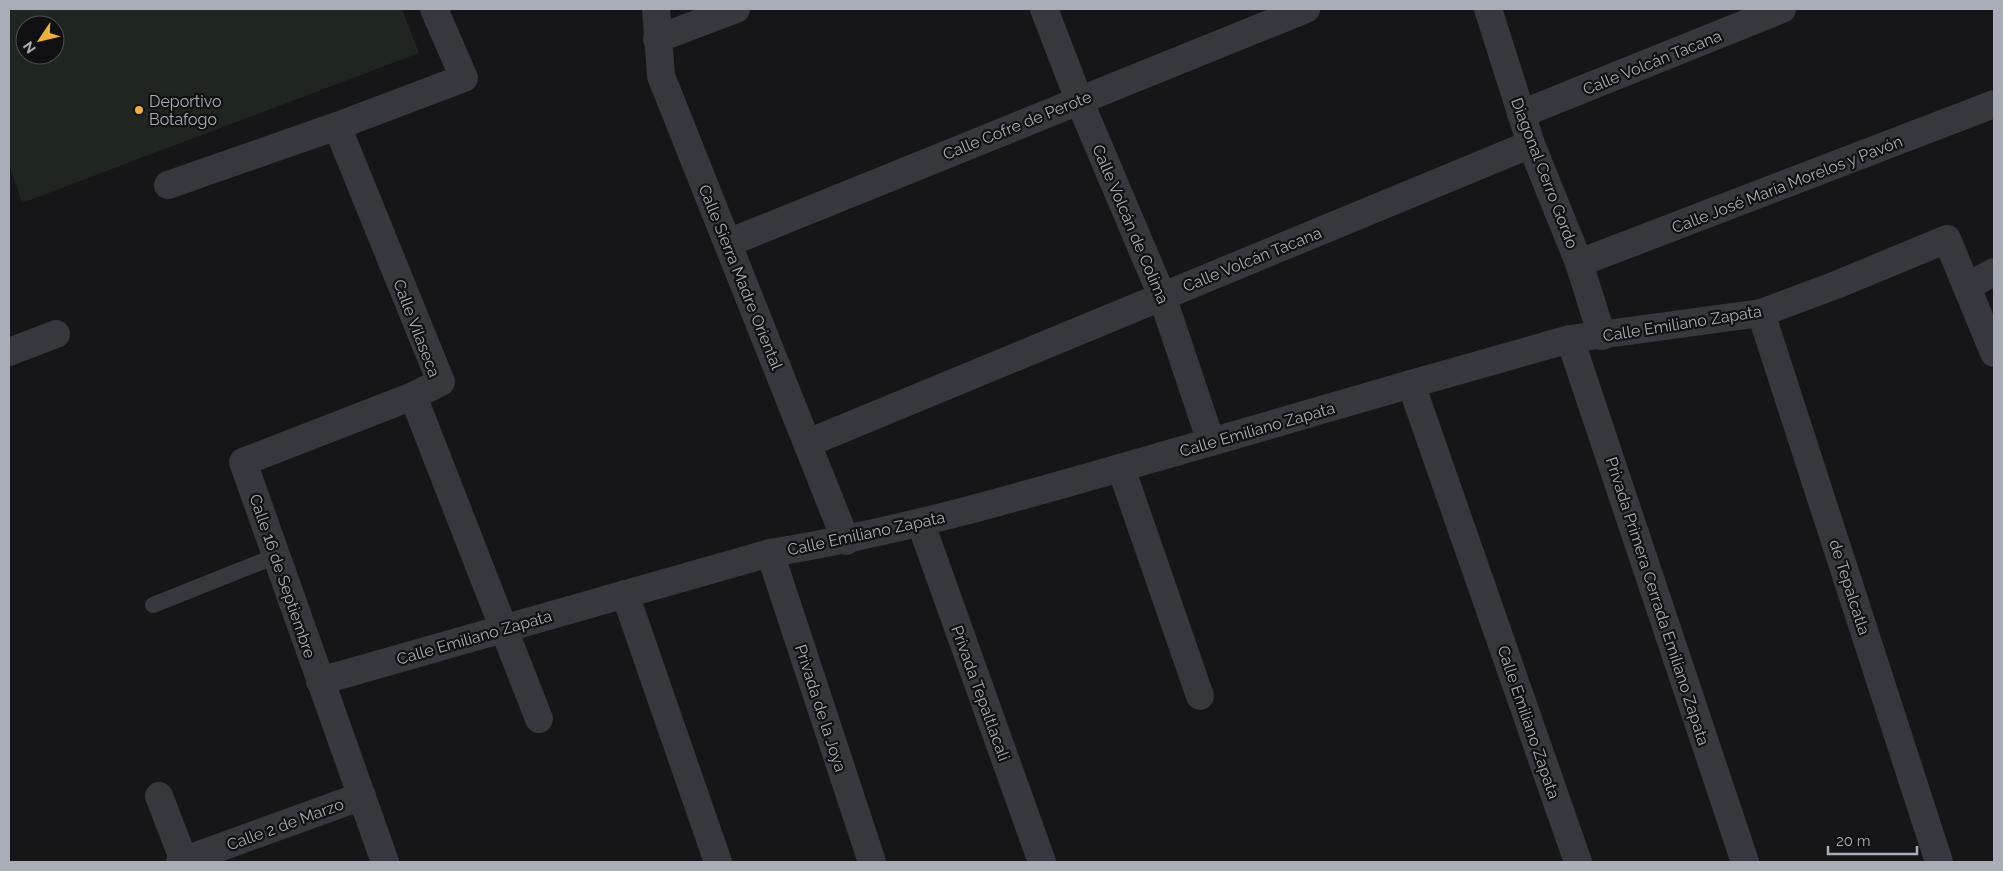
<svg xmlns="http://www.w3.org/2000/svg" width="2003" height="871" font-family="Raleway,sans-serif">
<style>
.green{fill:#1e261f;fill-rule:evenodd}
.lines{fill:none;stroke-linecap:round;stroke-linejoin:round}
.service{stroke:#37383d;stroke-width:16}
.minor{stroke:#37383d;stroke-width:28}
.tertiary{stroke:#37383d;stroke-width:28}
.poi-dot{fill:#f2b134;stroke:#111113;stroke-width:2}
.labels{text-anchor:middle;stroke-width:4.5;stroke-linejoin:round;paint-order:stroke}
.street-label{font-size:16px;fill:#a8adb8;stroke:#111113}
.poi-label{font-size:16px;fill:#a8adb8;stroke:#111113;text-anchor:start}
</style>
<rect width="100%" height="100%" fill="#161618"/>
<!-- green -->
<path class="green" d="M9,9H402L419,53L22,203L9,164ZM25,25H55V55H25Z"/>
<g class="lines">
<!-- service -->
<polyline class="service" points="153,605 276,556"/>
<!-- minor -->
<g class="minor">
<polyline points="656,9 661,76 846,541"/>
<polyline points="1488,9 1531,144 1579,263 1602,336"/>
<polyline points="657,39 736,9"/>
<polyline points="1521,114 1782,9"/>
<polyline points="337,126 441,382 413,396 243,462 385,862"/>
<polyline points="168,185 337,126 464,78 434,9"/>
<polyline points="728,243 1306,9"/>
<polyline points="1579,263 1994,104"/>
<polyline points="1968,286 1994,272"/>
<polyline points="1761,313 1939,862"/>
<polyline points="1570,339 1745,862"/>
<polyline points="9,352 56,334"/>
<polyline points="1411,384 1570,339 1761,313 1836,285 1947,239 1994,353"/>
<polyline points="413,396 539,719"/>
<polyline points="808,443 1531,144"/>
<polyline points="1121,468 1200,696"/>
<polyline points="921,524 1042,862"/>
<polyline points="770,553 872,862"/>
<polyline points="625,594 718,862"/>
<path d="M320,681L770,553C920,529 1065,483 1211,442"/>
<polyline points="159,796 184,861"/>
<polyline points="180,862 362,796"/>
</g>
<!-- tertiary -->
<polyline class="tertiary" points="1044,9 1079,100 1162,296 1211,442 1411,384 1578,862"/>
</g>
<!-- markers -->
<circle class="poi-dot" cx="139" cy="110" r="5"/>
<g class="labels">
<!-- street labels -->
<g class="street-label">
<text transform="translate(1652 62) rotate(-22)" y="6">Calle Volcán Tacana</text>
<text transform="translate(1017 125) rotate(-22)" y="6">Calle Cofre de Perote</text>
<text transform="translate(1545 173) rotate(69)" y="6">Diagonal Cerro Gordo</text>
<text transform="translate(1787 184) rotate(-21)" y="6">Calle José María Morelos y Pavón</text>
<text transform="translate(1131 224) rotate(67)" y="6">Calle Volcán de Colima</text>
<text transform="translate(1252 259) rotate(-22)" y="6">Calle Volcán Tacana</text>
<text transform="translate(741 277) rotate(68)" y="6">Calle Sierra Madre Oriental</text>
<text transform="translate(1682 323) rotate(-9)" y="6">Calle Emiliano Zapata</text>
<text transform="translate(417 328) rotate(69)" y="6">Calle Vilaseca</text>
<text transform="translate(1257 429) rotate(-16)" y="6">Calle Emiliano Zapata</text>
<text transform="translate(866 533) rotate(-12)" y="6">Calle Emiliano Zapata</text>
<text transform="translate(283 576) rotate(71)" y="6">Calle 16 de Septiembre</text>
<text transform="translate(1850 587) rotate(72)" y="6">de Tepalcatla</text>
<text transform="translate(1658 601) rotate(72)" y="6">Privada Primera Cerrada Emiliano Zapata</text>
<text transform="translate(474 637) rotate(-16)" y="6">Calle Emiliano Zapata</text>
<text transform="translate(981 693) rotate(70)" y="6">Privada Tepaltlacali</text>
<text transform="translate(821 708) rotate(72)" y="6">Privada de la Joya</text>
<text transform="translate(1529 722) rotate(71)" y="6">Calle Emiliano Zapata</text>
<text transform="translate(285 824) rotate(-20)" y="6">Calle 2 de Marzo</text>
</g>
<!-- poi labels -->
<g class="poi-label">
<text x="149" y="107">Deportivo<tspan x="149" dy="18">Botafogo</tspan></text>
</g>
</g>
<!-- border -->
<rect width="2003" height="871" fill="none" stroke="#a8adb8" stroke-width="20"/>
<!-- north arrow -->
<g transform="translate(40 40) rotate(235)"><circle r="24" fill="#111113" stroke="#4d4f55"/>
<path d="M0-4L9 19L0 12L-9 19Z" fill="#f2b134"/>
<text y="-8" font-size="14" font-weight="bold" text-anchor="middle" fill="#a8adb8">N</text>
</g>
<!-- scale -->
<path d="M1828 846v8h89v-8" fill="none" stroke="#a8adb8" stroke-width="2.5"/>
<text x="1836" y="846" font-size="15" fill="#a8adb8" stroke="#111113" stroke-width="4" paint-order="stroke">20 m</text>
</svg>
